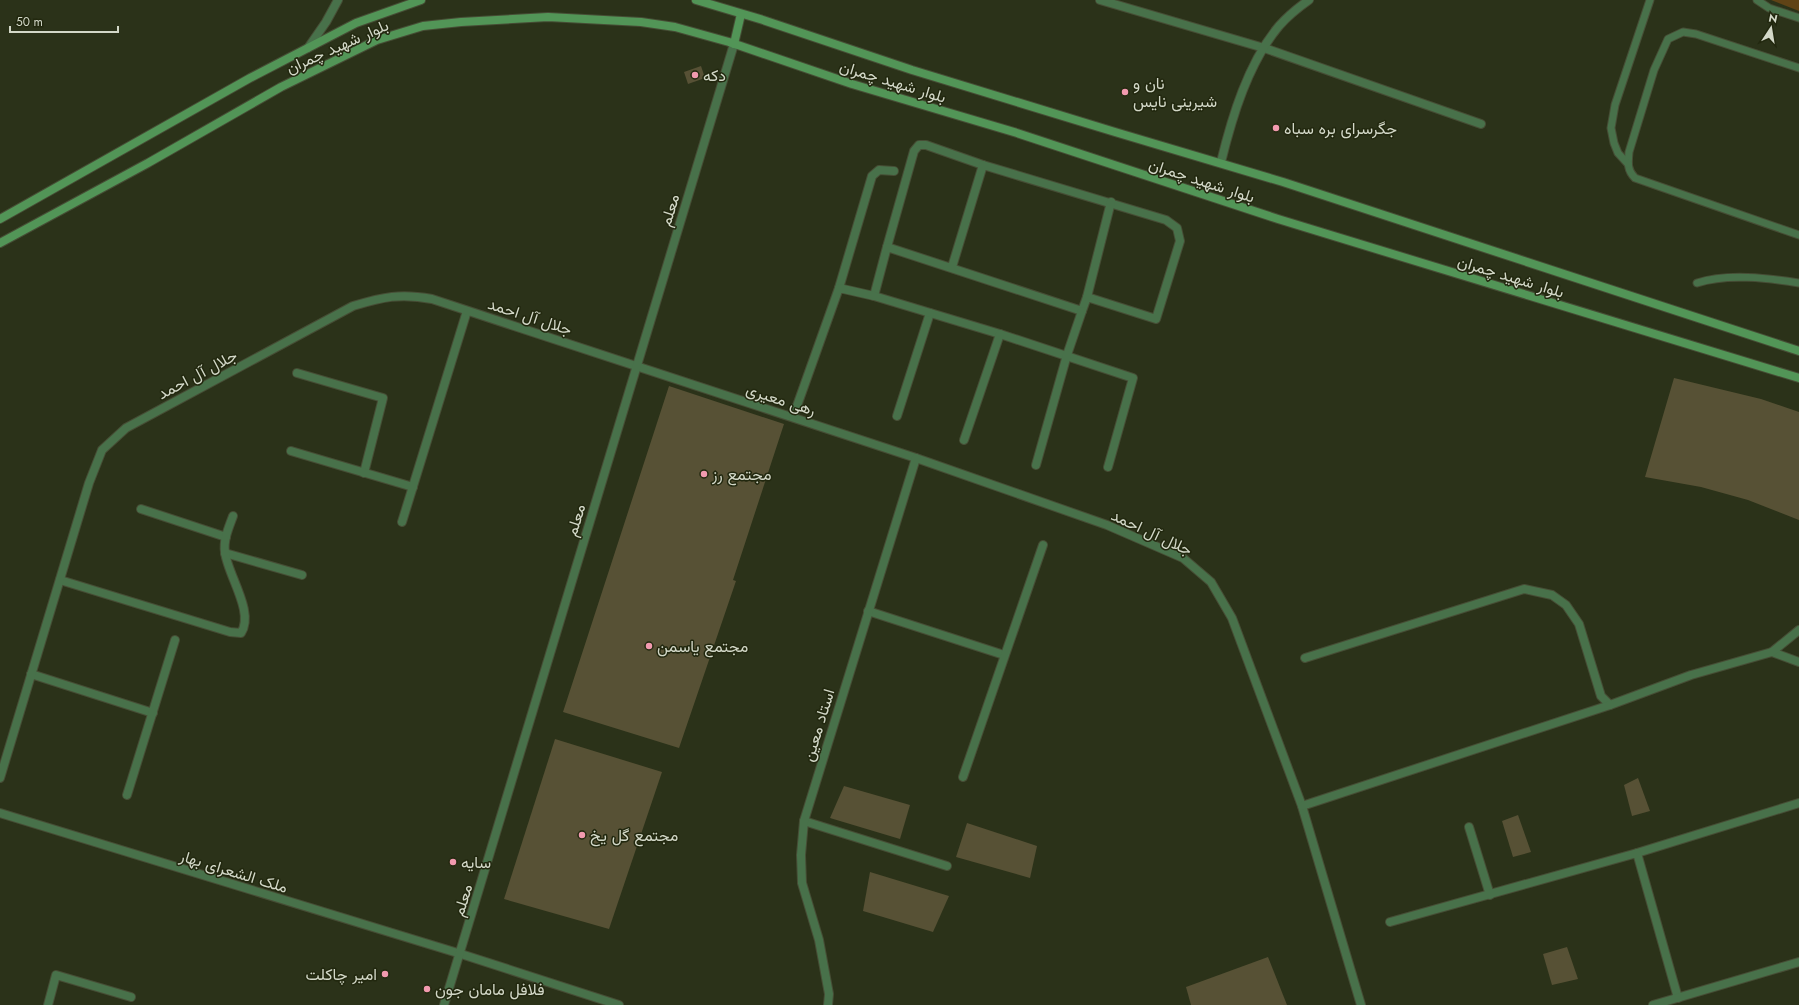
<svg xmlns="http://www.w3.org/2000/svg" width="1799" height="1005" font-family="Jost,Vazirmatn,sans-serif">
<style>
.green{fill:#604316}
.building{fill:#575135}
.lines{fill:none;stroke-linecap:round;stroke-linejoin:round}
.service-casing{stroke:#464d35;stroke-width:9}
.minor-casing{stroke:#464d35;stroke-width:10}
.tertiary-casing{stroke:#464d35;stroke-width:10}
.secondary-casing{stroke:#464d35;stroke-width:10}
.service{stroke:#48714a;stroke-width:7}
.minor{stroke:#48714a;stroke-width:8}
.tertiary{stroke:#48714a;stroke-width:8}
.secondary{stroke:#529557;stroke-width:8}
.poi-dot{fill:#f29aaf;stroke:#22280f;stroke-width:1.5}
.labels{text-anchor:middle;stroke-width:3;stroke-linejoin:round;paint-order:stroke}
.street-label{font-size:16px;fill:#d3d8c8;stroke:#22280f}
.poi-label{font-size:16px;fill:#d3d8c8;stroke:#22280f;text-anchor:start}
</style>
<rect width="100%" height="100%" fill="#2b3219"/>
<!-- green -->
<polygon class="green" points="1771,0 1799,0 1799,11"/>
<!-- building -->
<g class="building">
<polygon points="701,66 705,78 688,84 684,72"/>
<polygon points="1674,378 1761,399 1799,412 1799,520 1748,500 1701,487 1645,477"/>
<polygon points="669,386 784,424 733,580 736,581 679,748 563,712"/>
<polygon points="555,739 662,772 609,929 504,899"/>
<polygon points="1638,778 1650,811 1632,816 1624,785"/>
<polygon points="844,786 910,805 900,839 830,818"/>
<polygon points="1518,815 1531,852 1513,857 1502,821"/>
<polygon points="967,823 1037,846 1030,878 956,857"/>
<polygon points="870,872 949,896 933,932 863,911"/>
<polygon points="1567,947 1578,979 1552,985 1543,954"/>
<polygon points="1268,957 1287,1005 1191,1005 1186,987"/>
</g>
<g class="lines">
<!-- service casing -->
<g class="service-casing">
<g id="service">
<polyline points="1757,0 1769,8 1799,18"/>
<path d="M1799,68L1696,34L1683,32L1668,39L1654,70L1629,152C1628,163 1627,170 1635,178L1799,235"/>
<polyline points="1628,164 1618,153 1614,143 1611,128 1615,105 1650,0"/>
<path d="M1697,283C1727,273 1768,278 1799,283"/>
</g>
</g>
<!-- minor casing -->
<g class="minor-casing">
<g id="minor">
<polyline points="1100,0 1264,48 1481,124"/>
<path d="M1221,162C1232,117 1248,63 1279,26C1287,17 1299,7 1309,0"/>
<polyline points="887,247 914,151 919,145 926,145 983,165"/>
<polyline points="839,288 872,176 879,170 894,171"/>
<polyline points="874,296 887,247 1082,311 1087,297 1156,319 1180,241 1177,228 1166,220 983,165 952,267"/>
<polyline points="1087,297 1111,202"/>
<polyline points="636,366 916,458 1107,525 1183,558 1211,582 1232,618 1302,806 1361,1005"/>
<polyline points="297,373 383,398 364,473"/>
<polyline points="897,416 930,313"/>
<polyline points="793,417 839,288 874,296 1000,334 1133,378 1108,467"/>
<polyline points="964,440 1000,334"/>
<polyline points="291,451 413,487"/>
<polyline points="1036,465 1067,355 1082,311"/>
<polyline points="141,509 226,537"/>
<polyline points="402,522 467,311"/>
<polyline points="225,553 302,575"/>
<path d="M60,580L230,632L241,633C255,612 227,574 225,552C223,540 229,527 233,516"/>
<polyline points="868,611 1004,655"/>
<polyline points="1772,652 1799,662"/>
<polyline points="1305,658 1524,589 1552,595 1566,605 1579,624 1601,696 1610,705"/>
<polyline points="31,674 153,713"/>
<polyline points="963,777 1043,545"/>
<polyline points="127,795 175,640"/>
<polyline points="1302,806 1610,705 1691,675 1772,652 1799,630"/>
<polyline points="0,813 461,954 619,1005"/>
<polyline points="804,821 947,866"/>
<polyline points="1469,827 1490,895"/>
<polyline points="1637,853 1799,803"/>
<polyline points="1390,922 1637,853 1678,998"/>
<polyline points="48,1005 56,975 131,997"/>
<polyline points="828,1005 829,994 819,940 802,883 801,855 804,821 916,458"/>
<polyline points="1653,1005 1799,962"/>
</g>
</g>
<!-- tertiary casing -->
<g class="tertiary-casing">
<g id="tertiary">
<polyline points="308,48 326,22 338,0"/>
<path d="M0,778L89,483L102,450L126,428L353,306C383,297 400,293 432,299L636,366"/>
<polyline points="444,1005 734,44"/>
</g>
</g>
<!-- secondary casing -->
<g class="secondary-casing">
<g id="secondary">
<polyline points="696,0 763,20 912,70 1115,132 1283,182 1799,351"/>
<polyline points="734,44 741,14"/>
<polyline points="0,219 250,78 329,37 356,23 421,0"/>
<polyline points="0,243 148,163 281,87 377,40 423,26 461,22 548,17 641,22 675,27 729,42 852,84 1017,133 1278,219 1799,378"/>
</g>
</g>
<!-- service -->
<use href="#service" class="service"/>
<!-- minor -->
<use href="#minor" class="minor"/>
<!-- tertiary -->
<use href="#tertiary" class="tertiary"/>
<!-- secondary -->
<use href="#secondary" class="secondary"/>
</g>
<!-- markers -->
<g class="poi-dot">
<circle cx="695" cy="75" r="4"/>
<circle cx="1125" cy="92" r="4"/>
<circle cx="1276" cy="128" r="4"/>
<circle cx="704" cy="474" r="4"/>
<circle cx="649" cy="646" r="4"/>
<circle cx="582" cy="835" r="4"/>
<circle cx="453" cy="862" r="4"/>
<circle cx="385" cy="974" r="4"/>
<circle cx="427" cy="989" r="4"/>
</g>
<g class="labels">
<!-- street labels -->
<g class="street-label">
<text transform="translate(337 46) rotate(-24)" y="6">بلوار شهید چمران</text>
<text transform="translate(893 81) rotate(17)" y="6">بلوار شهید چمران</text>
<text transform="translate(1202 180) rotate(18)" y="6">بلوار شهید چمران</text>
<text transform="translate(669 210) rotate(-73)" y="6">معلم</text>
<text transform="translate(1511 276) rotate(17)" y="6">بلوار شهید چمران</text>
<text transform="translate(530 316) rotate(18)" y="6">جلال آل احمد</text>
<text transform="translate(197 374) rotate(-28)" y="6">جلال آل احمد</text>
<text transform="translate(781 399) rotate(18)" y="6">رهی معیری</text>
<text transform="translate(575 520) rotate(-73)" y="6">معلم</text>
<text transform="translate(1152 532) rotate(25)" y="6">جلال آل احمد</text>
<text transform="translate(818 725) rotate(-73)" y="6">استاد معین</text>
<text transform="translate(234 871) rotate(17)" y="6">ملک الشعرای بهار</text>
<text transform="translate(462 900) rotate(-73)" y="6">معلم</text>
</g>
<!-- poi labels -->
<g class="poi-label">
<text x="703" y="81">دکه</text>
<text x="1133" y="89">نان و<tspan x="1133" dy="18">شیرینی نایس</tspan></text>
<text x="1284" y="134">جگرسرای بره سباه</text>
<text x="712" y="480">مجتمع رز</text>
<text x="657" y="652">مجتمع یاسمن</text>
<text x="590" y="841">مجتمع گل یخ</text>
<text x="461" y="868">سایه</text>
<text x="377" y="980" text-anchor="end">امیر چاکلت</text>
<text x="435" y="995">فلافل مامان جون</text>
</g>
</g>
<!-- north arrow -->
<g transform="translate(1771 28) rotate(12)" stroke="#22280f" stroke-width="3" paint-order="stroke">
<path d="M0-3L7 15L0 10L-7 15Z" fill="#d3d8c8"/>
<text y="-6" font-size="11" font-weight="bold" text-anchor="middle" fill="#d3d8c8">N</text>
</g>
<!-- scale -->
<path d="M10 26v6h108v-6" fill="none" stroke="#d3d8c8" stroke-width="2"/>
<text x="16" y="26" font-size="12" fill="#d3d8c8" stroke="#22280f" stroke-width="3" paint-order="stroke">50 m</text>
</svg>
